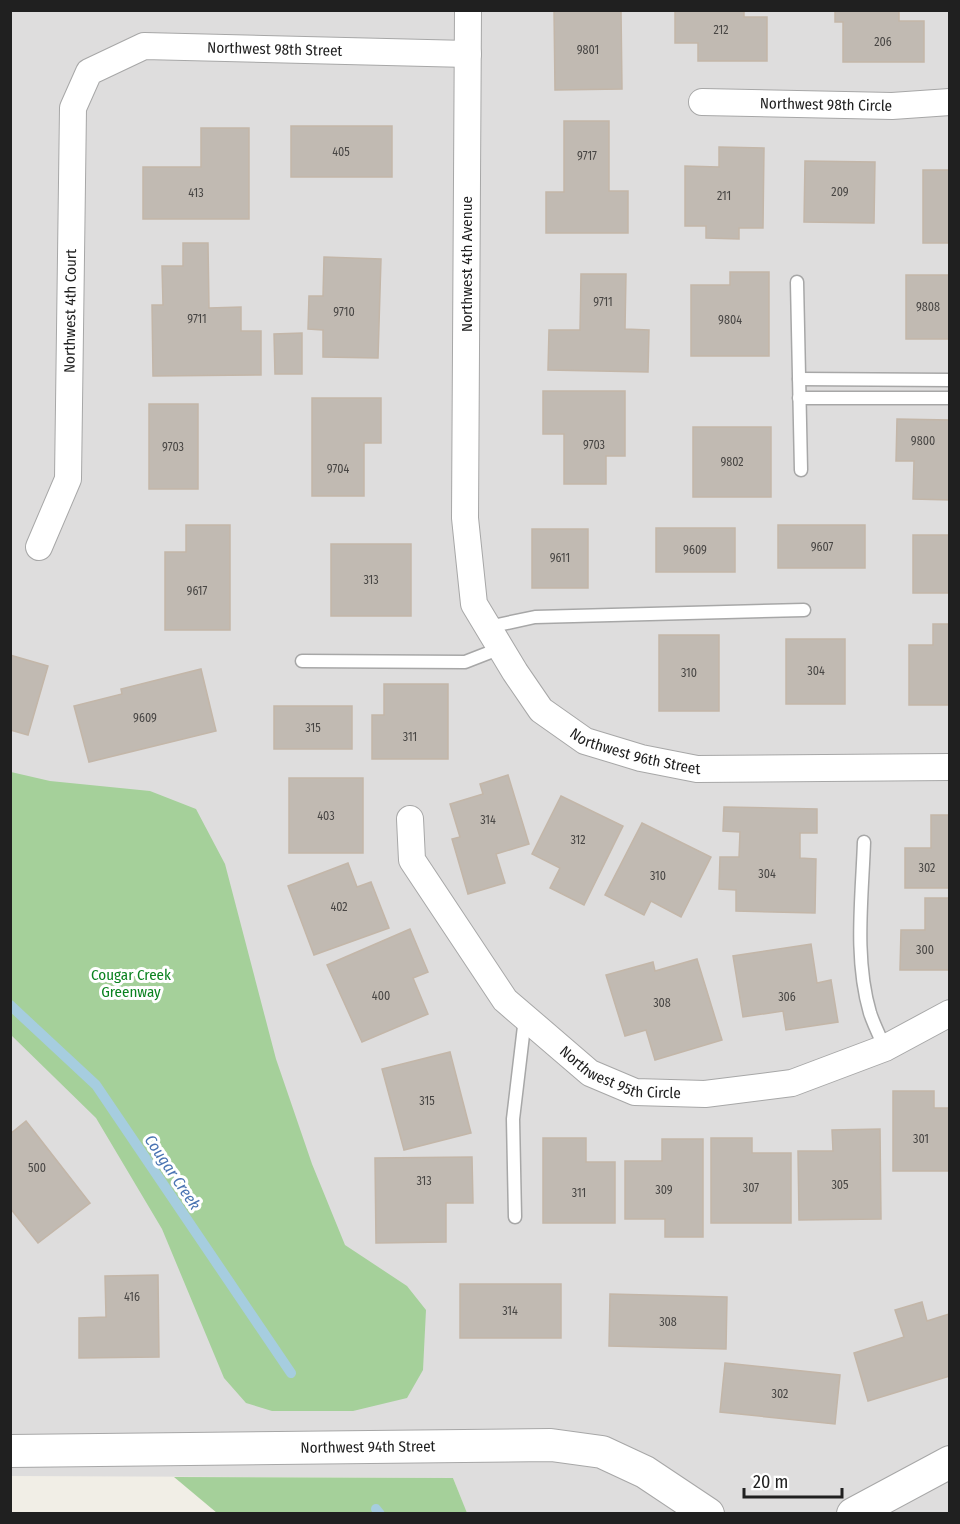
<svg xmlns="http://www.w3.org/2000/svg" width="960" height="1524" font-family="'Fira Sans Condensed',sans-serif">
<style>
.residential{fill:#dedddd}
.forest{fill:#a5d09a}
.lines{fill:none;stroke-linecap:round;stroke-linejoin:round}
.stream{stroke:#a6cddf;stroke-width:10}
.building{fill:#c1bab2;stroke:#c3b6a8;stroke-width:1.5}
.service-casing{stroke:#a7a7a7;stroke-width:15}
.minor-casing{stroke:#a7a7a7;stroke-width:28}
.tertiary-casing{stroke:#a7a7a7;stroke-width:34}
.service{stroke:#fff;stroke-width:12}
.minor{stroke:#fff;stroke-width:26}
.tertiary{stroke:#fff;stroke-width:32}
.labels{text-anchor:middle;stroke-width:6;stroke-linejoin:round;paint-order:stroke}
.number-label{font-size:12px;fill:#484644}
.street-label{font-size:15px;fill:#202020;stroke:#fff}
.park-label{font-size:15px;fill:#0a821f;stroke:#fff}
.water-label{font-size:16px;font-style:italic;fill:#4a74b2;stroke:#fff}
</style>
<rect width="100%" height="100%" fill="#f1eee6"/>
<!-- residential -->
<polygon class="residential" points="11,11 949,11 949,1513 467,1514 453,1478 11,1476"/>
<!-- forest -->
<g class="forest">
<polygon points="11,772 50,781 150,791 196,809 225,864 276,1059 312,1164 345,1245 407,1286 426,1310 423,1370 407,1398 353,1411 272,1411 246,1403 224,1378 162,1229 96,1118 11,1035"/>
<polygon points="174,1477 453,1478 467,1513 217,1513"/>
</g>
<g class="lines">
<!-- stream -->
<g class="stream">
<polyline points="10,1005 96,1085 291,1373"/>
<polyline points="376,1509 380,1514"/>
</g>
</g>
<!-- building -->
<g class="building">
<polygon points="554,10 621,10 622,89 555,90"/>
<polygon points="675,10 744,10 744,17 767,17 767,61 698,61 698,43 675,43"/>
<polygon points="835,10 899,10 899,21 924,21 924,62 843,62 843,22 835,22"/>
<polygon points="564,121 609,121 609,191 628,191 628,233 546,233 546,192 564,192"/>
<rect x="291" y="126" width="101" height="51"/>
<polygon points="201,128 249,128 249,219 143,219 143,167 201,167"/>
<polygon points="719,147 764,148 763,228 739,228 739,239 706,238 706,226 685,226 685,166 719,167"/>
<polygon points="805,161 875,162 874,223 804,222"/>
<rect x="923" y="170" width="27" height="73"/>
<polygon points="183,243 208,243 209,308 241,307 241,331 261,331 261,375 153,376 152,305 163,305 162,266 183,266"/>
<polygon points="324,257 381,259 378,358 323,357 323,330 308,329 309,296 323,296"/>
<polygon points="730,272 769,272 769,356 691,356 691,285 730,285"/>
<polygon points="581,274 626,274 625,329 649,330 648,372 548,370 549,330 580,330"/>
<rect x="906" y="275" width="44" height="64"/>
<polygon points="302,333 302,374 275,374 274,334"/>
<polygon points="543,391 625,391 625,456 606,456 606,484 564,484 564,434 543,434"/>
<polygon points="312,398 381,398 381,443 364,443 364,496 312,496"/>
<rect x="149" y="404" width="49" height="85"/>
<polygon points="897,419 950,420 950,500 913,499 914,461 896,461"/>
<rect x="693" y="427" width="78" height="70"/>
<polygon points="186,525 230,525 230,630 165,630 165,552 186,552"/>
<rect x="778" y="525" width="87" height="43"/>
<rect x="656" y="528" width="79" height="44"/>
<rect x="532" y="529" width="56" height="59"/>
<rect x="913" y="535" width="37" height="58"/>
<rect x="331" y="544" width="80" height="72"/>
<polygon points="933,624 950,624 950,705 909,705 909,645 933,645"/>
<rect x="659" y="635" width="60" height="76"/>
<rect x="786" y="639" width="59" height="65"/>
<polygon points="10,655 48,666 28,735 10,730"/>
<polygon points="201,669 216,731 89,762 74,706 122,694 121,689"/>
<polygon points="384,684 448,684 448,759 372,759 372,715 384,715"/>
<rect x="274" y="706" width="78" height="43"/>
<polygon points="508,775 529,844 496,854 505,883 468,894 452,839 460,837 450,804 483,794 480,784"/>
<rect x="289" y="778" width="74" height="75"/>
<polygon points="561,796 623,826 584,905 550,888 560,868 532,854"/>
<polygon points="724,807 817,809 817,833 800,833 800,858 816,859 815,913 736,911 736,890 719,889 720,857 739,857 740,832 723,831"/>
<polygon points="931,815 950,815 950,888 905,888 905,848 931,848"/>
<polygon points="642,823 711,857 681,917 651,901 644,915 605,895"/>
<polygon points="348,863 357,887 371,882 389,928 314,955 288,886"/>
<polygon points="925,898 950,898 950,970 900,970 901,930 925,930"/>
<polygon points="410,929 428,972 413,978 428,1014 362,1042 327,965"/>
<polygon points="811,944 817,983 831,980 838,1022 786,1030 783,1011 743,1017 733,956"/>
<polygon points="697,959 722,1040 655,1060 646,1030 625,1036 606,975 653,962 655,971"/>
<polygon points="450,1052 471,1133 404,1150 382,1069"/>
<polygon points="893,1091 934,1091 934,1108 950,1108 950,1171 893,1171"/>
<polygon points="26,1121 90,1203 38,1243 10,1208 10,1134"/>
<polygon points="880,1129 881,1219 799,1220 798,1151 833,1151 832,1130"/>
<polygon points="543,1138 586,1138 586,1162 615,1162 615,1223 543,1223"/>
<polygon points="711,1138 752,1138 752,1153 791,1153 791,1223 711,1223"/>
<polygon points="662,1139 703,1139 703,1237 665,1237 665,1219 625,1219 625,1161 662,1161"/>
<polygon points="472,1157 473,1203 446,1203 446,1242 376,1243 375,1158"/>
<polygon points="158,1275 159,1357 79,1358 79,1318 106,1317 105,1276"/>
<rect x="460" y="1284" width="101" height="54"/>
<polygon points="610,1294 727,1297 726,1349 609,1346"/>
<polygon points="922,1302 927,1321 949,1314 950,1376 868,1401 854,1353 904,1337 895,1310"/>
<polygon points="725,1363 840,1375 835,1424 720,1412"/>
</g>
<g class="lines">
<!-- service casing -->
<g class="service-casing">
<g id="service">
<polyline points="797,282 801,470"/>
<polyline points="799,379 950,380"/>
<polyline points="799,398 950,398"/>
<polyline points="488,627 535,617 804,610"/>
<polyline points="302,661 465,662 501,648"/>
<path d="M864,842C862,899 854,958 870,1013C874,1025 880,1037 885,1048"/>
<polyline points="515,1217 513,1119 525,1018"/>
</g>
</g>
<!-- minor casing -->
<g class="minor-casing">
<g id="minor">
<path id="s1" d="M468,10L465,518L474,604L515,672L541,710L585,741L641,758L697,769L950,767"/>
<path id="s2" d="M702,102L892,106L950,102"/>
<path id="s3" d="M39,547L68,479L73,108L89,72L144,46L468,54"/>
<path id="s4" d="M410,819L412,860L505,1000L590,1073L635,1092L705,1094L792,1083L885,1048L950,1013"/>
</g>
</g>
<!-- tertiary casing -->
<g class="tertiary-casing">
<g id="tertiary">
<path id="s5" d="M10,1451L551,1445L602,1452L645,1472L708,1514"/>
<polyline points="853,1514 950,1462"/>
</g>
</g>
<!-- service -->
<use href="#service" class="service"/>
<!-- minor -->
<use href="#minor" class="minor"/>
<!-- tertiary -->
<use href="#tertiary" class="tertiary"/>
</g>
<g class="labels">
<!-- number labels -->
<g class="number-label">
<text x="721" y="34">212</text>
<text x="883" y="46">206</text>
<text x="588" y="54">9801</text>
<text x="341" y="156">405</text>
<text x="587" y="160">9717</text>
<text x="840" y="196">209</text>
<text x="196" y="197">413</text>
<text x="724" y="200">211</text>
<text x="603" y="306">9711</text>
<text x="928" y="311">9808</text>
<text x="344" y="316">9710</text>
<text x="197" y="323">9711</text>
<text x="730" y="324">9804</text>
<text x="923" y="445">9800</text>
<text x="594" y="449">9703</text>
<text x="173" y="451">9703</text>
<text x="732" y="466">9802</text>
<text x="338" y="473">9704</text>
<text x="822" y="551">9607</text>
<text x="695" y="554">9609</text>
<text x="560" y="562">9611</text>
<text x="371" y="584">313</text>
<text x="197" y="595">9617</text>
<text x="816" y="675">304</text>
<text x="689" y="677">310</text>
<text x="145" y="722">9609</text>
<text x="313" y="732">315</text>
<text x="410" y="741">311</text>
<text x="326" y="820">403</text>
<text x="488" y="824">314</text>
<text x="578" y="844">312</text>
<text x="927" y="872">302</text>
<text x="767" y="878">304</text>
<text x="658" y="880">310</text>
<text x="339" y="911">402</text>
<text x="925" y="954">300</text>
<text x="381" y="1000">400</text>
<text x="787" y="1001">306</text>
<text x="662" y="1007">308</text>
<text x="427" y="1105">315</text>
<text x="921" y="1143">301</text>
<text x="37" y="1172">500</text>
<text x="424" y="1185">313</text>
<text x="840" y="1189">305</text>
<text x="751" y="1192">307</text>
<text x="664" y="1194">309</text>
<text x="579" y="1197">311</text>
<text x="132" y="1301">416</text>
<text x="510" y="1315">314</text>
<text x="668" y="1326">308</text>
<text x="780" y="1398">302</text>
</g>
<!-- street labels -->
<g class="street-label">
<text dy="5" stroke="none"><textPath href="#s3" startOffset="676">Northwest 98th Street</textPath></text>
<text dy="5" stroke="none"><textPath href="#s2" startOffset="124">Northwest 98th Circle</textPath></text>
<text transform="translate(467 264) rotate(-90)" y="5">Northwest 4th Avenue</text>
<text dy="5" stroke="none"><textPath href="#s3" startOffset="242">Northwest 4th Court</textPath></text>
<text dy="5" stroke="none"><textPath href="#s1" startOffset="825">Northwest 96th Street</textPath></text>
<text dy="5" stroke="none"><textPath href="#s4" startOffset="350">Northwest 95th Circle</textPath></text>
<text dy="5" stroke="none"><textPath href="#s5" startOffset="358">Northwest 94th Street</textPath></text>
</g>
<!-- park labels -->
<g class="park-label">
<text x="131" y="980">Cougar Creek<tspan x="131" dy="17">Greenway</tspan></text>
</g>
<!-- water labels -->
<g class="water-label">
<text transform="translate(173 1172) rotate(56)" y="6">Cougar Creek</text>
</g>
</g>
<!-- border -->
<rect width="960" height="1524" fill="none" stroke="#202020" stroke-width="24"/>
<!-- scale -->
<path d="M744 1488v9h98v-9" fill="none" stroke="#202020" stroke-width="3"/>
<text x="753" y="1488" font-size="18" fill="#202020" stroke="#ffffff" stroke-width="4.5" paint-order="stroke">20 m</text>
</svg>
